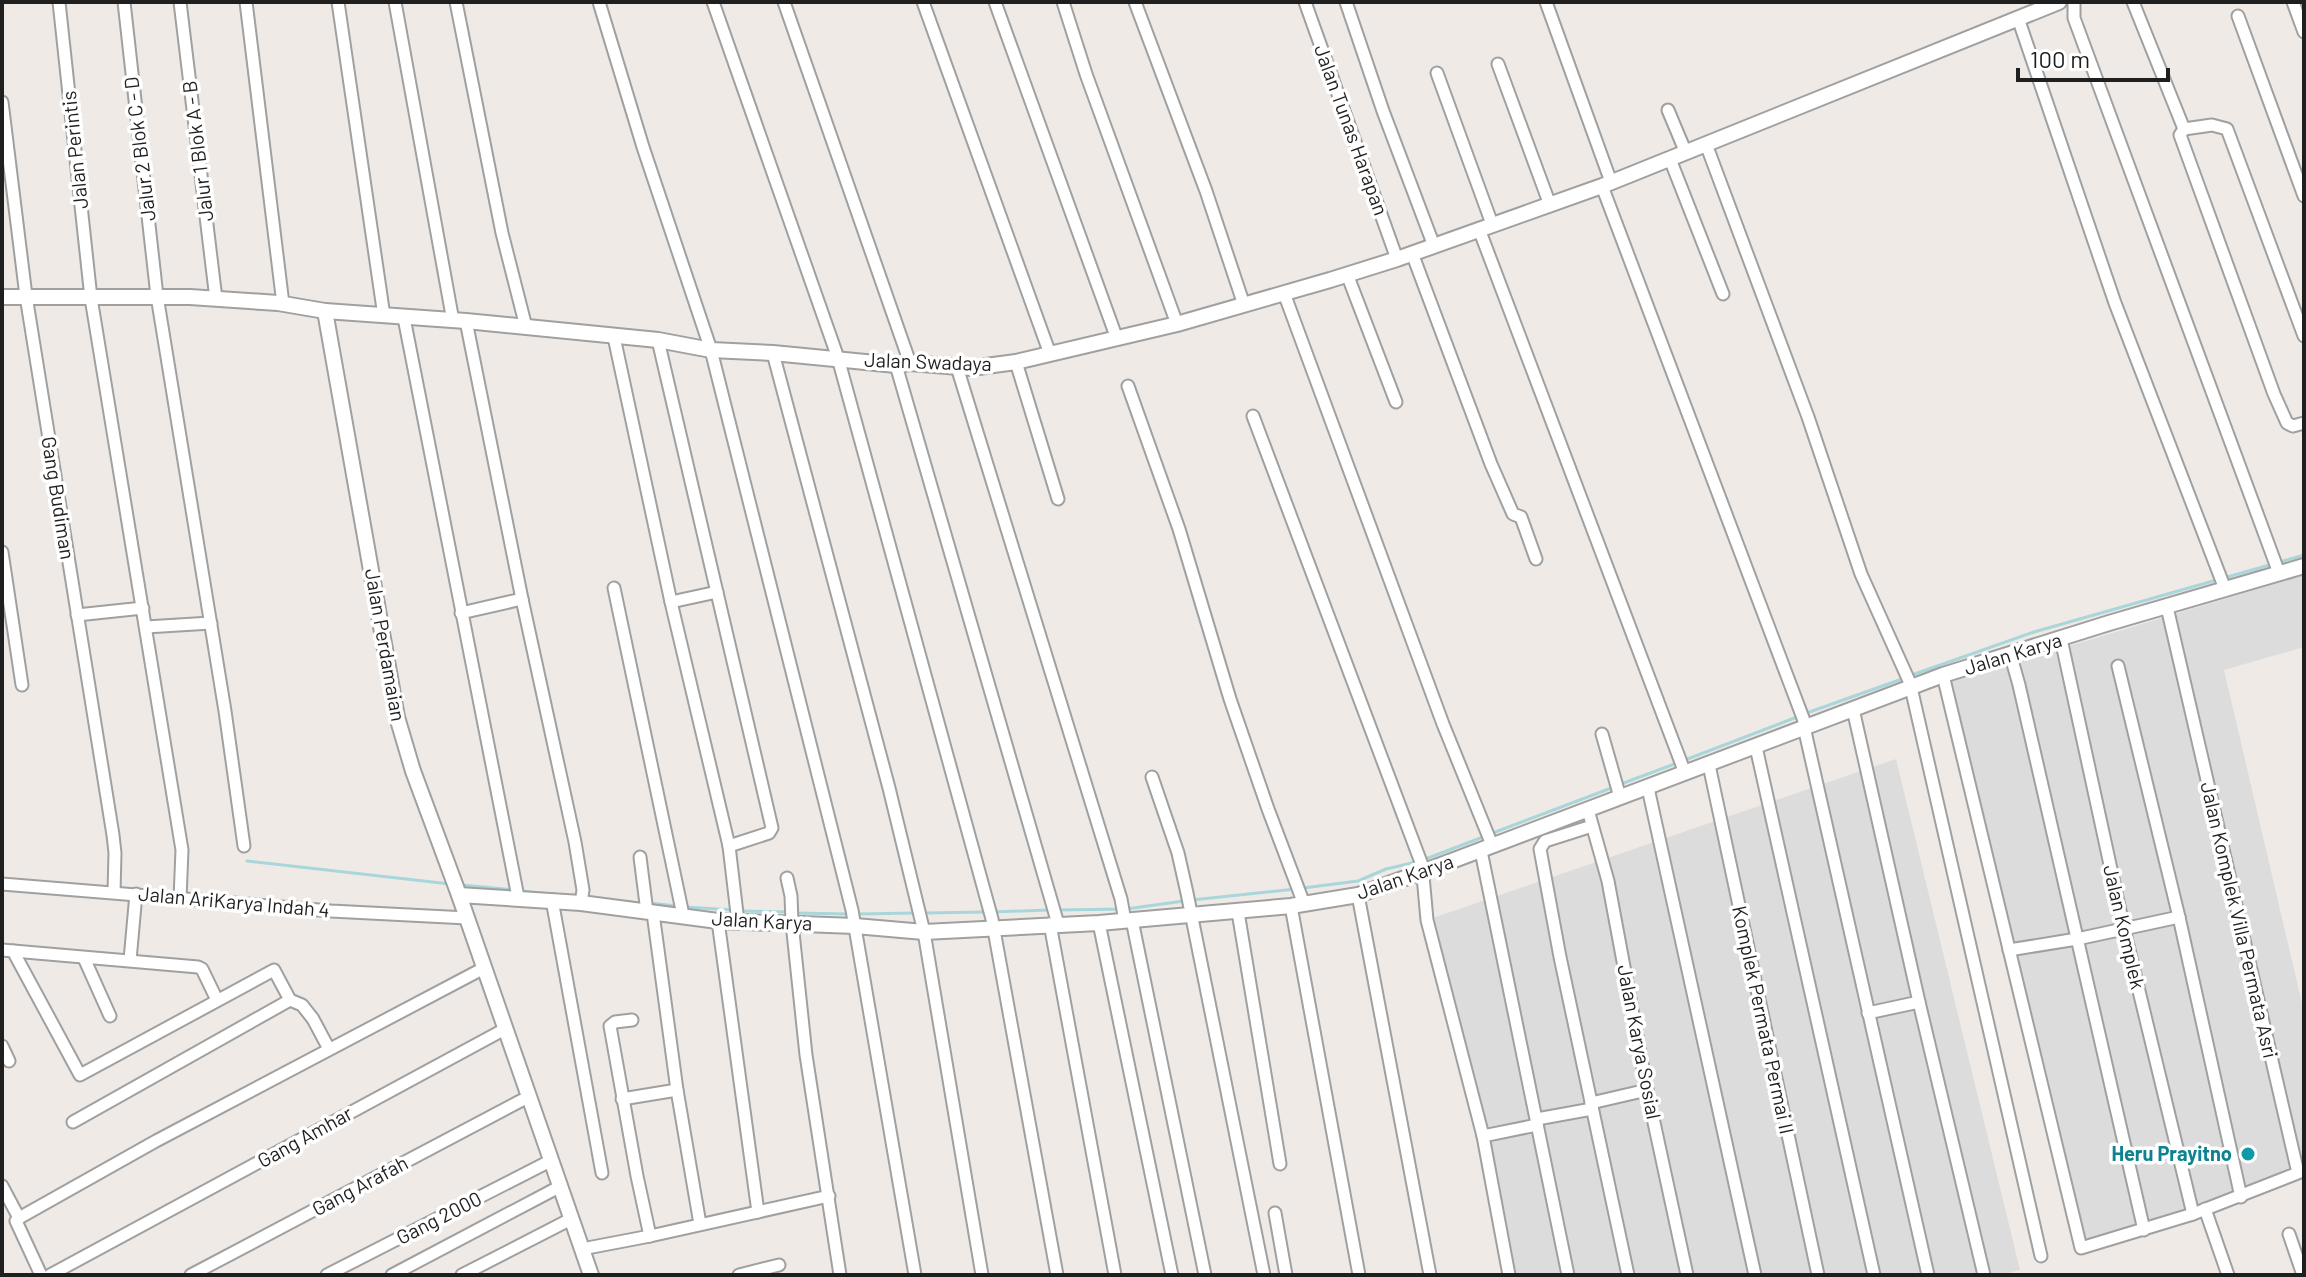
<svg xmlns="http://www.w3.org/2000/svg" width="2306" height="1277" font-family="Barlow,sans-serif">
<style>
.residential{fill:#dddcdc}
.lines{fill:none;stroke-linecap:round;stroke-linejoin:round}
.stream{stroke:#a9d6da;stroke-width:3}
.minor-casing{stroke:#a0a0a0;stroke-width:15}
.tertiary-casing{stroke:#a0a0a0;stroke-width:18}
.minor{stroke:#fff;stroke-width:11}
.tertiary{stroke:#fff;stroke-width:14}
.culture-dot{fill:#0f9aa8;stroke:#fff;stroke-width:3}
.labels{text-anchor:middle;stroke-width:7;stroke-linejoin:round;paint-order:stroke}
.street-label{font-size:20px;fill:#1f1f1f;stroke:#fff}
.culture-label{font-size:20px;font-weight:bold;fill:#0d838f;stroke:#fff;text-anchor:end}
</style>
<rect width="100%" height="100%" fill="#efeae6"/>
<!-- residential -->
<g class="residential">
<polygon points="2304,575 2304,647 2224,670 2304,1012 2304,1173 2082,1244 1947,683"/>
<polygon points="1896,759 2020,1270 2001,1275 1507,1275 1427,920"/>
</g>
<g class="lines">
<!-- stream -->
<g class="stream">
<polyline points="2280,562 2304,555"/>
<polyline points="1909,676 2034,632 2273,564"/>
<polyline points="1804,714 1902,679"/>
<polyline points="1685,760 1797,717"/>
<polyline points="1621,784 1677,763"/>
<polyline points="1490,834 1614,787"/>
<polyline points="1423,860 1483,837"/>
<polyline points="247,861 450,884"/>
<polyline points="462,885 514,890"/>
<polyline points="1303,888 1358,881 1386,869 1416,862"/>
<polyline points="521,891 562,895"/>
<polyline points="601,899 641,903"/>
<polyline points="1192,900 1296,889"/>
<polyline points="649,903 677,906"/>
<polyline points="685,907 733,910"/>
<polyline points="1056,910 1126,909 1184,901"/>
<polyline points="740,911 789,912"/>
<polyline points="992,912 1049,910"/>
<polyline points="796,913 849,914"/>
<polyline points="924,913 985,912"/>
<polyline points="856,914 917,913"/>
</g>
<!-- minor casing -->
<g class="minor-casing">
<g id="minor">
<polyline points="59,2 91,298 182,850 180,899"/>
<polyline points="124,2 157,296 225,711 244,846"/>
<polyline points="180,2 216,299"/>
<polyline points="246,2 283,304"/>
<polyline points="338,2 384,316"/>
<polyline points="395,2 453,321"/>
<polyline points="456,2 502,233 526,327"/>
<polyline points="599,2 643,147 711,350 852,910 915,1275"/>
<polyline points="713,2 838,358 992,919 1057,1275"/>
<polyline points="784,2 910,363"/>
<polyline points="923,2 1050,354"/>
<polyline points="995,2 1117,339"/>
<polyline points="1063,2 1086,74 1177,324"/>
<polyline points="1135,2 1206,191 1244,305"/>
<polyline points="1305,2 1397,259"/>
<polyline points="1346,2 1383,111 1434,246"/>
<polyline points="1546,2 1611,182"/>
<polyline points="2074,2 2074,18 2279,573"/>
<polyline points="2133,2 2184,129 2180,135 2274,394 2287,423 2293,426 2304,423"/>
<polyline points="2293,2 2304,32"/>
<polyline points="2238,16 2304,196"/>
<polyline points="2018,18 2115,303 2225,589"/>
<polyline points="1498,64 1550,205"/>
<polyline points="1437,73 1492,224"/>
<polyline points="2,102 26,296 113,835 115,853 114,892"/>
<polyline points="1668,110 1686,153"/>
<polyline points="2184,129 2212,125 2227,129 2304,336"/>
<polyline points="1706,144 1808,417 1861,574 1910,683 2041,1256"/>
<polyline points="1670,159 1723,294"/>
<polyline points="1602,186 1806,726"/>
<polyline points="1479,229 1685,773"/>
<polyline points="1412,253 1491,464 1513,514 1521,517 1536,559"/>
<polyline points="1347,274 1396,402"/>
<polyline points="1284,293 1443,724 1490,840 1489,846"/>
<polyline points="404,318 518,897"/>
<polyline points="466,321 522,599 575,842 583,890 581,903"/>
<polyline points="614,337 671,602 729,846 738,922"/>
<polyline points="658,340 772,828 769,833 729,846"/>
<polyline points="773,353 889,788 924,932 982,1275"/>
<polyline points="1016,362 1058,499"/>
<polyline points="896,365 1058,924"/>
<polyline points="957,367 1121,899 1125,921"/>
<polyline points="1128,386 1179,529 1230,699 1268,809 1304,904"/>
<polyline points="1253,416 1422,865 1427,920 1483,1136 1509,1275"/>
<polyline points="2,552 22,685"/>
<polyline points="614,588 683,915"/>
<polyline points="671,602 717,592"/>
<polyline points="461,613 522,599"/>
<polyline points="77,615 143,608"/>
<polyline points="146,627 211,623"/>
<polyline points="2061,639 2124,929 2193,1214"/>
<polyline points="2010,653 2019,685 2144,1230"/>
<polyline points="2118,666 2179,917 2241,1197"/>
<polyline points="1943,675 2081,1248 2193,1214 2298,1173 2167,607"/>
<polyline points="1853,709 1919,1002"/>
<polyline points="1804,727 1928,1275"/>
<polyline points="1602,734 1620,797"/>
<polyline points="1756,747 1874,1275"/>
<polyline points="1709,765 1818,1275"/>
<polyline points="1152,777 1178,853 1187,893 1264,1275"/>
<polyline points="1648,788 1755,1275"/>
<polyline points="1588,810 1608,881 1647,1090 1687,1275"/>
<polyline points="1592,826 1545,841 1540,849 1560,957 1628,1275"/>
<polyline points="1481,851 1568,1275"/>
<polyline points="640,857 647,912"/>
<polyline points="787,878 791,896 792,923 806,1055 840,1275"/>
<polyline points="2,884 331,911 467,918"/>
<polyline points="1358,895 1430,1275"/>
<polyline points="552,900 602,1173"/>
<polyline points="1291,906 1359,1275"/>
<polyline points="1238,912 1280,1164"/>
<polyline points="653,913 677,1090 700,1224"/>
<polyline points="1132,920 1205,1275"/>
<polyline points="718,921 758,1212"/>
<polyline points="1099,923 1172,1275"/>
<polyline points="1050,924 1115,1275"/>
<polyline points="2,950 198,967 202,969 217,1000"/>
<polyline points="2009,950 2077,939 2179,917"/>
<polyline points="13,951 80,1075 274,970 290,1000 302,1005 313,1019 329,1049"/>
<polyline points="84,958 110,1016"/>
<polyline points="130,960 136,894"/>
<polyline points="1868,1013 1919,1002 1984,1275"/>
<polyline points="632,1020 615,1022 610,1026 637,1176 650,1236"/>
<polyline points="2,1046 9,1061"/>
<polyline points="622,1099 677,1090"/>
<polyline points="1591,1103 1647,1090"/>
<polyline points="1537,1119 1592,1109"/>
<polyline points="73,1122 290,1000"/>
<polyline points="1483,1136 1537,1125"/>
<polyline points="2,1186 19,1218 156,1141 484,968"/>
<polyline points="2205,1209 2228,1275"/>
<polyline points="1275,1213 1286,1275"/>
<polyline points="19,1218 16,1221 41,1275"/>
<polyline points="2289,1234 2303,1275"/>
<polyline points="582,1249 650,1236 829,1196"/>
<polyline points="50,1275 505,1029"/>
<polyline points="191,1275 528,1097"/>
<polyline points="327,1275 550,1161"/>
<polyline points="392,1275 559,1187"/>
<polyline points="462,1275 571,1219"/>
<polyline points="739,1275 779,1265"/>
</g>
</g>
<!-- tertiary casing -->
<g class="tertiary-casing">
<g id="tertiary">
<polyline points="2,297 190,297 278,303 325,311 466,321 658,340 711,350 773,353 896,365 910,363 971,368 1016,362 1177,324 1330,280 1397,259 1602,186 2059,2"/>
<polyline points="325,311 397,717 413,771 459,895 591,1275"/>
<polyline points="459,895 581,903 718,921 855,926 924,932 1099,923 1291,906 1358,895 1441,865 1943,675 2109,623 2304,566"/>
</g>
</g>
<!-- minor -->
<use href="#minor" class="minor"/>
<!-- tertiary -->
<use href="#tertiary" class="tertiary"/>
</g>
<!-- markers -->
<circle class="culture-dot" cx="2248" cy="1154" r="8"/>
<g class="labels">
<!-- street labels -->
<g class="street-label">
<text transform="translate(1351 130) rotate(70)" y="7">Jalan Tunas Harapan</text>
<text transform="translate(140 149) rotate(-97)" y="7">Jalur 2 Blok C - D</text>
<text transform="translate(75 150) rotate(-96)" y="7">Jalan Perintis</text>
<text transform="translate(198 151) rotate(-97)" y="7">Jalur 1 Blok A - B</text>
<text transform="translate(928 362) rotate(2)" y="7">Jalan Swadaya</text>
<text transform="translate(58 498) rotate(81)" y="7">Gang Budiman</text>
<text transform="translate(385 645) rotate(80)" y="7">Jalan Perdamaian</text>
<text transform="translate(2013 654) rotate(-17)" y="7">Jalan Karya</text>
<text transform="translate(1405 877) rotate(-19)" y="7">Jalan Karya</text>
<text transform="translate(234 902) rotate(5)" y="7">Jalan AriKarya Indah 4</text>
<text transform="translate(2239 920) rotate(77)" y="7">Jalan Komplek Villa Permata Asri</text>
<text transform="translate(762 921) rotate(3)" y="7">Jalan Karya</text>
<text transform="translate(2124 927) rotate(77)" y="7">Jalan Komplek</text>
<text transform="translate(1763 1020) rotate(78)" y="7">Komplek Permata Permai II</text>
<text transform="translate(1639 1042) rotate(79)" y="7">Jalan Karya Sosial</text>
<text transform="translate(305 1137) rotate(-29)" y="7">Gang Amhar</text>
<text transform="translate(360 1186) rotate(-28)" y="7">Gang Arafah</text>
<text transform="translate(439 1218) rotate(-27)" y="7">Gang 2000</text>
</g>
<!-- culture labels -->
<g class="culture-label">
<text x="2232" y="1161">Heru Prayitno</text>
</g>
</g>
<!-- border -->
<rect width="2306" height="1277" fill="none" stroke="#1f1f1f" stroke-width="8"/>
<!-- scale -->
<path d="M2018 68v12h150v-12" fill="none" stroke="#1f1f1f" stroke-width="4"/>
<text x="2030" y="68" font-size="24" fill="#1f1f1f" stroke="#ffffff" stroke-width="6" paint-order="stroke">100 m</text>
</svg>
